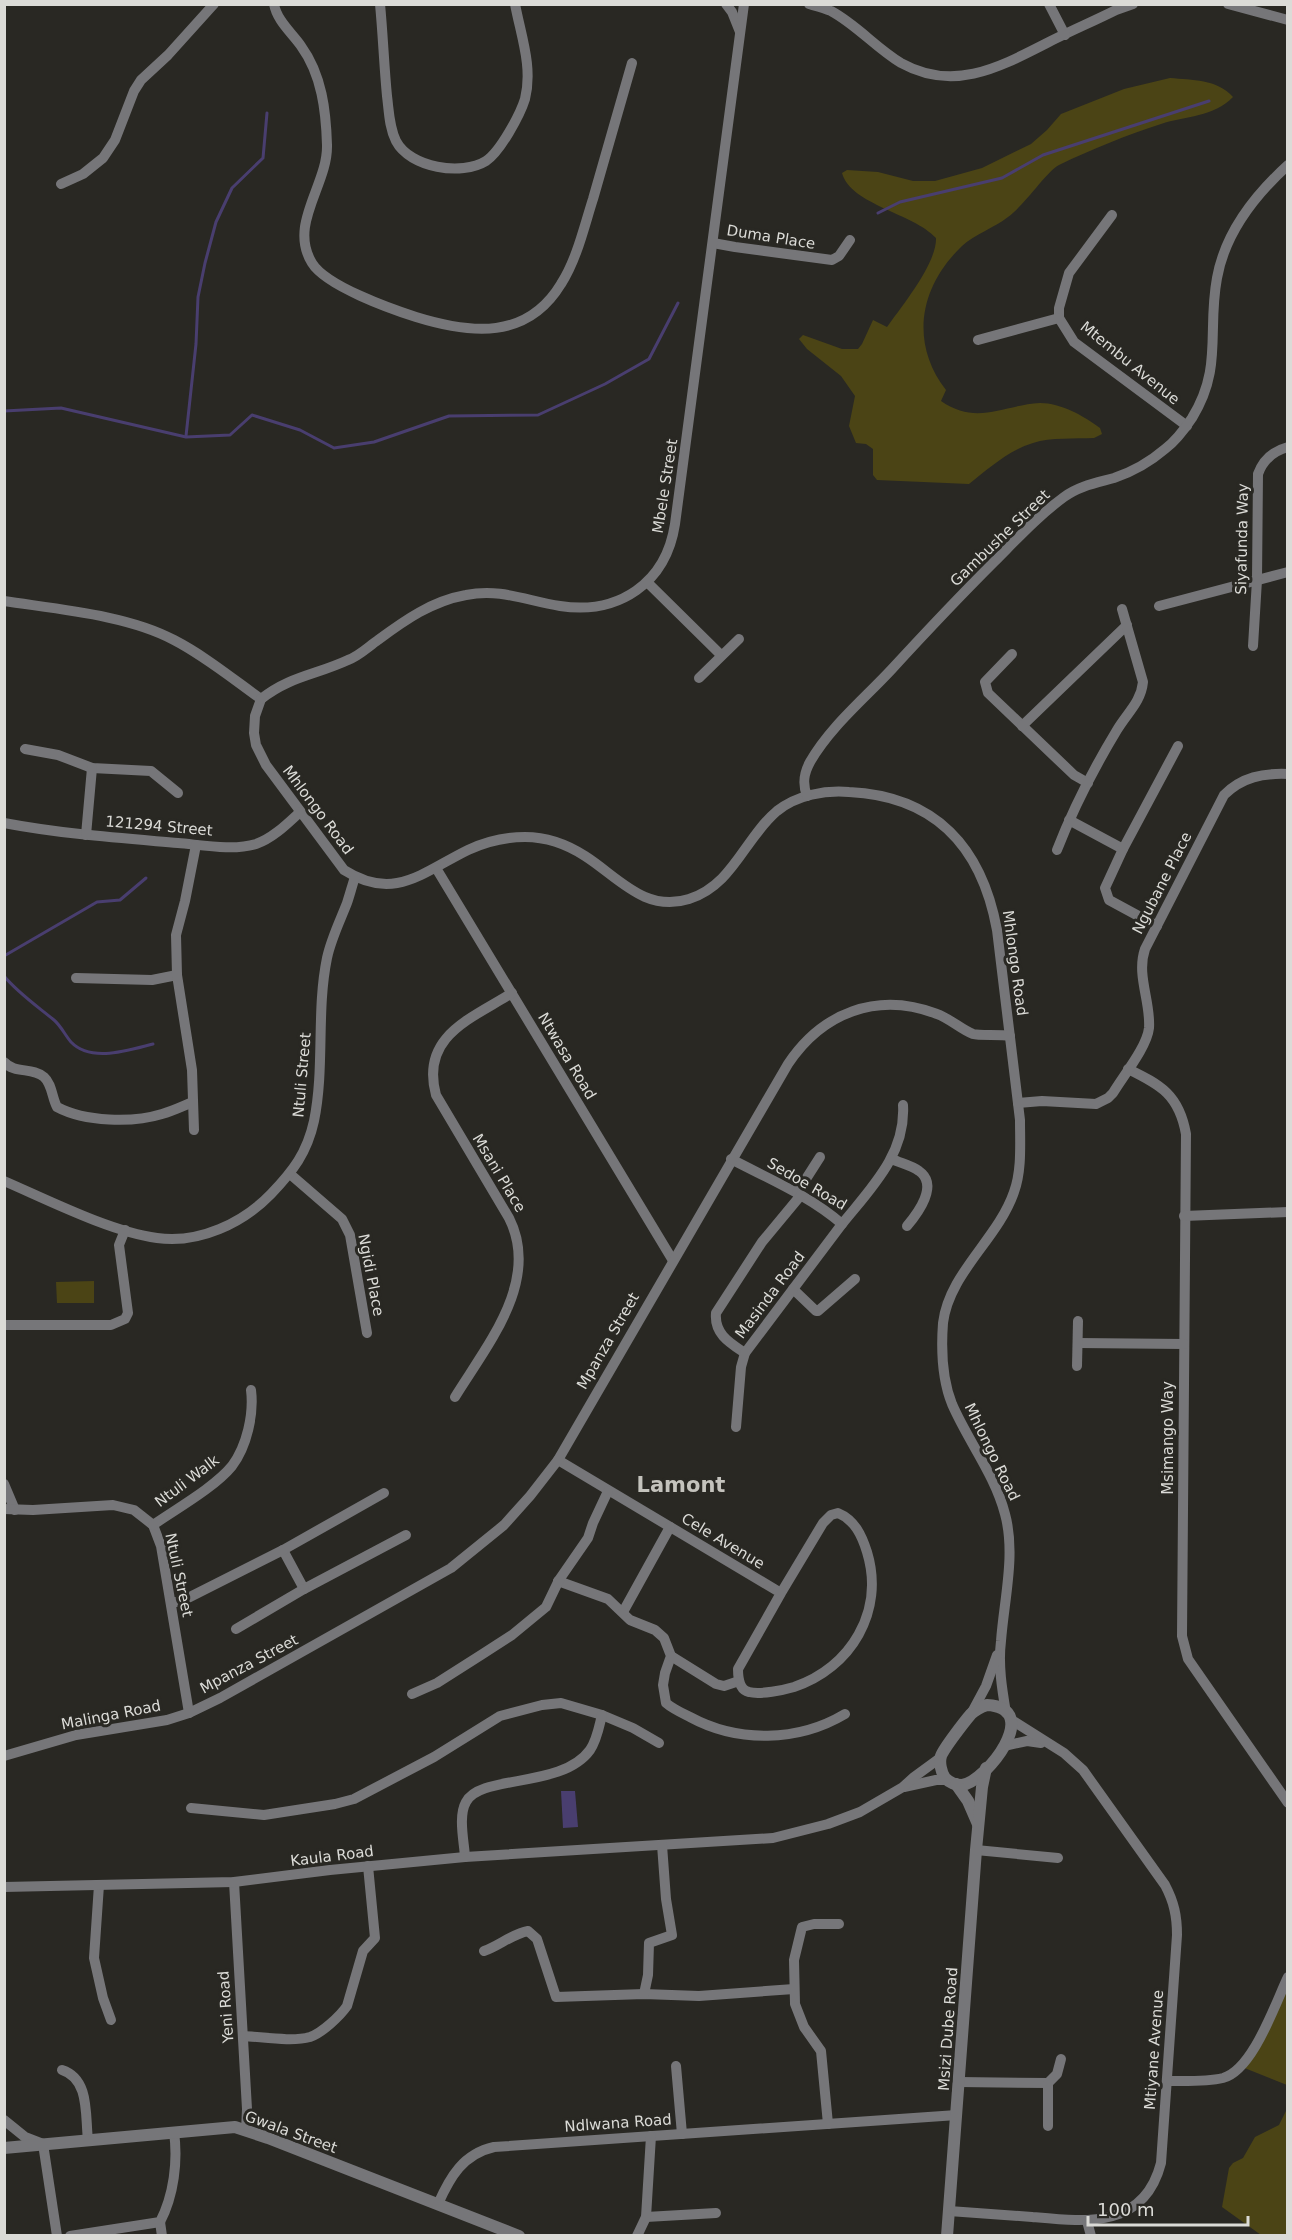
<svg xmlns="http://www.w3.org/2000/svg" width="1292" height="2240" font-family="'DejaVu Sans',sans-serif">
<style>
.green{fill:#4b4415}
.water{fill:#493e6f}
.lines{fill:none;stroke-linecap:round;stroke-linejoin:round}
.stream{stroke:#493e6f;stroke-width:3}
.minor{stroke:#767679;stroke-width:10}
.tertiary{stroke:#767679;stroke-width:12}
.labels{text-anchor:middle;stroke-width:6;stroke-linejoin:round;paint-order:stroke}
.street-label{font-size:15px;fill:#dbdbd7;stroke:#292823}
.district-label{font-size:21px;font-weight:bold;fill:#c4c3bd;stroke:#292823}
</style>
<rect width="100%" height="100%" fill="#292823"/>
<!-- green -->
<g class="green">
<path d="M1170,78C1192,80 1217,79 1233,97C1214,117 1185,116 1161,124C1127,135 1092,149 1059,165C1046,172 1025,205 1008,217C994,228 975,234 962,246C920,286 909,342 946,390L941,401C977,426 1003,405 1040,403C1061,403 1084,416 1100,428L1102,434L1094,438C1075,439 1051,437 1033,443C1009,450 988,469 969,484L877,480L873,475V449L866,444L856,443L849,426L855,396L841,376L807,349L799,339L803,335L842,349H858L862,344L873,320L887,327C902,306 937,263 936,238C913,213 851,205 842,173L847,170L878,172L913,181H935L982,168L1031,144L1047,130L1061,114L1124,89Z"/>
<polygon points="94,1281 94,1303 57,1303 56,1282"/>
<polygon points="1287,1977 1287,2085 1242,2067"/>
<polygon points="1287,2109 1287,2235 1261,2235 1222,2207 1229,2168 1233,2163 1243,2158 1255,2137 1279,2125"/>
</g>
<!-- water -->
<polygon class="water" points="561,1791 575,1791 578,1827 563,1828"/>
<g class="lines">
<!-- stream -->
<g class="stream">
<polyline points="878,213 900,202 1002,178 1043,155 1209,101"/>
<polyline points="4,411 61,408 186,437 230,435 252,415 300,430 334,448 374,442 449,416 538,415 605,384 649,359 678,303"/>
<polyline points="186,436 196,344 198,297 205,263 216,222 232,188 263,158 267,113"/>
<polyline points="4,956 97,902 120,900 146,878"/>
<path d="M4,976C18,993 37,1006 54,1020C61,1026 65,1035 71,1042C91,1063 129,1050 153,1044"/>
</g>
<!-- minor -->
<g class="minor">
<path d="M274,4C277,21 292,33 301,46C322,75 326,111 327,145C328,185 288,224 312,263C326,286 391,309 416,317C471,334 527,340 561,284C577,259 584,227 593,199C606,154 619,108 632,63"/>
<path d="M380,4C383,35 384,65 387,96C389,111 389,127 396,141C410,168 462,176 486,161C500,152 520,115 525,99C533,67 521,36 515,4"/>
<polyline points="726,4 732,12 740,32"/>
<path d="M809,4C816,6 824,8 831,11C857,25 876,48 901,63C953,92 998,68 1045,44C1068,32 1092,22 1116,10L1133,4"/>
<polyline points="1049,4 1065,35"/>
<polyline points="1228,4 1288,20"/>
<polyline points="61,184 83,174 103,158 115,140 134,91 141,80 168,55 214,4"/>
<polyline points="1112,215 1069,273 1059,308 1059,318 1074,342 1187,426"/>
<polyline points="713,243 735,247 832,260 839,256 850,240"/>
<polyline points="978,340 1059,318"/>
<polyline points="648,583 721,655"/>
<path d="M4,601C56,609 128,615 174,640C205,656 233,679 261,699"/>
<polyline points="1159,606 1288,572"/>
<path d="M1253,646L1257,580L1258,474C1263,460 1273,451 1288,447"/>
<polyline points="1012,654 985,682 988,693 1074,775 1088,783"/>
<polyline points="699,678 739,639"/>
<path d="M261,699L255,716L254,733L256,745L266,765L344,870C394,902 423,872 468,850C485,842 506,837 525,837C546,837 568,845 585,856C618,877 645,913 689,899C733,885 744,839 777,811C797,795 825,790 849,792C936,796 982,848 997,930L1020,1120C1020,1144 1022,1170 1014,1192C998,1239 949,1273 943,1323C941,1350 942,1379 952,1404C968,1441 995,1475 1005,1514C1016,1554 1004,1600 1001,1641C998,1665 1002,1689 1006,1713"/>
<path d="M261,699C290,676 316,675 348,660C359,656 368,647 378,640C405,620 432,601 466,595C501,588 527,601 560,606C619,615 666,583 675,524L744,4"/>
<polyline points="1022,726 1127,625"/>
<polyline points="25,749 58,755 92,768 151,771 178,793"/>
<path d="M807,796C802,783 804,773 810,762C830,727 864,699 891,670C925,633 959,597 994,562C1017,539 1038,516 1064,497C1079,486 1096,483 1114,478C1132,472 1151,461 1165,449C1176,441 1184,430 1192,418C1223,368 1207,331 1217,278C1225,233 1255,195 1288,165"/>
<polyline points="1069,820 1123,849"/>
<path d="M4,823C62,834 120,838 178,843C202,845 233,851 256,844C273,838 287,824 300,812"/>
<polyline points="86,835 92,768"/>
<path d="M1057,850C1073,809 1094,768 1117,730C1127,713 1141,702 1143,682L1122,609"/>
<polyline points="436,868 672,1259"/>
<polyline points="1157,926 1109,900 1105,888 1123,849 1178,746"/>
<polyline points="76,978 152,980 177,975"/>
<path d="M4,1062C15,1074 32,1067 44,1077C52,1084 52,1098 57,1107C85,1122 133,1123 162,1114C173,1111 183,1106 193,1102"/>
<path d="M1128,1069C1161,1085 1179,1095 1186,1134L1182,1636L1188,1659L1288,1803"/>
<path d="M1018,1103L1042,1101L1096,1104L1108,1098L1113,1093C1123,1076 1147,1047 1149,1028C1151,1002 1136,975 1145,949L1224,795C1242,777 1263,773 1288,774"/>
<polyline points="194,1130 192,1070 177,975 176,935 185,901 196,845"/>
<path d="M731,1159C769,1179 810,1196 842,1224C871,1188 906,1154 903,1105"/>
<path d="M892,1159C900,1163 911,1165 919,1171C939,1185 918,1213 907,1226"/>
<polyline points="290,1174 342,1219 350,1235 367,1333"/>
<path d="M4,1181C48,1200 111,1232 157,1238C199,1244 243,1223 271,1194C293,1171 307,1153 314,1121C325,1067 316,1012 327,958C331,939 340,921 347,903C350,894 352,886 355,877"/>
<polyline points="797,1193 820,1157"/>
<polyline points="1184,1216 1288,1212"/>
<polyline points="793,1289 816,1311 818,1311 855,1279"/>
<polyline points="4,1325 111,1325 125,1319 128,1313 119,1245 125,1230"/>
<polyline points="1078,1343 1184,1344"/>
<path d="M745,1353C730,1343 714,1334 716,1313L762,1242L801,1195"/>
<polyline points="1077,1366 1078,1321"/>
<path d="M455,1397C487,1345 541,1281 509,1218L436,1095C420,1036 471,1019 512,993"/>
<polyline points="736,1427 741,1367 745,1353 842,1224"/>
<path d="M558,1460L781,1593L738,1669C738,1677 739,1690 749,1692C760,1695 784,1690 794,1687C851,1668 885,1611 867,1552C862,1536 855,1520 838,1513L831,1515L823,1523L781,1593"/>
<polyline points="4,1484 15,1510"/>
<polyline points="4,1509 33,1510 113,1505 134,1510 153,1525 161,1546 189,1713"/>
<path d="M153,1525C176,1509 215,1487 232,1466C247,1446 254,1414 251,1390"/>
<polyline points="283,1550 304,1589 406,1535"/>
<path d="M558,1581L608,1599L630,1620L655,1630L664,1638L671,1656L665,1673L663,1685L666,1703C673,1709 682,1713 690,1717C738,1743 798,1742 845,1714"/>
<polyline points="171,1602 180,1602 283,1550 384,1493"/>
<polyline points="623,1612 670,1527"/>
<polyline points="236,1629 304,1589"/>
<polyline points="671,1656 716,1684 724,1686 739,1681"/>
<polyline points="412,1694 437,1683 481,1655 512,1635 546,1607 559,1580 588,1538 593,1523 608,1491"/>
<polyline points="971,1714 986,1686 997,1655"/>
<polyline points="1004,1746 1027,1741 1041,1743"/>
<path d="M4,1756L76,1735L167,1720L189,1713L220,1698L451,1568L504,1525L530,1496L558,1460L788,1064C822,1013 877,991 937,1014C949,1018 962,1030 973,1034C980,1036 1000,1034 1010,1036"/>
<polyline points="904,1787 936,1780 948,1780"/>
<polyline points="191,1808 264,1815 335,1804 354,1799 434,1757 500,1716 542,1705 561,1703 602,1715 633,1728 659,1743"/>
<polyline points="976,1850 1058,1858"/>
<path d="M465,1857C464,1841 458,1816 466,1802C480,1774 562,1789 590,1750C597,1740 599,1727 602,1715"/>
<polyline points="234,1882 247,2109 246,2130"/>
<polyline points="99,1885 94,1958 103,1998 111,2020"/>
<polyline points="4,1887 234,1882 330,1870 465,1857 773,1838 828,1824 860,1812 903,1787 914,1777 940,1758"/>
<path d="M484,1951C499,1946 512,1934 528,1931L537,1939L556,1997L644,1994L699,1996L794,1989"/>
<polyline points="644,1994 648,1975 649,1943 672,1935 666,1899 662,1845"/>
<path d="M243,2036C263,2037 292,2042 310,2037C322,2033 340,2016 347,2006L363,1951L375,1938L368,1866"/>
<polyline points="676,2066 682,2134"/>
<path d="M62,2070C90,2079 85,2115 88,2140"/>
<path d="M1167,2081C1185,2081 1206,2082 1223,2078C1253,2070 1275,2004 1288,1977"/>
<polyline points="959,2082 1048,2083"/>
<polyline points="4,2120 25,2137 43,2144 57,2236"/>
<polyline points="828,2124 821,2051 804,2027 795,2004 794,1960 802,1927 814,1924 839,1924"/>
<polyline points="1048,2126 1048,2083 1057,2074 1061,2059"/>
<path d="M438,2204C450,2177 463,2154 494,2147L957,2115"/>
<path d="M949,2211C977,2213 1004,2215 1032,2217C1086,2222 1144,2229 1161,2163L1177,1935C1177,1916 1174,1902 1165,1885L1083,1770L1064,1753L1010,1719"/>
<polyline points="646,2217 716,2213"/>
<polyline points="1087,2221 1091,2236"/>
<polyline points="160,2222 162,2236"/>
<path d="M70,2236L160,2222C174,2195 178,2161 174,2132"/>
<polyline points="637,2236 646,2217 651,2136"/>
</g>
<!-- tertiary -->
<g class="tertiary">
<path d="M987,1705C1044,1708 986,1782 962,1785C955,1785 949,1782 945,1778C941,1772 939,1762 941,1756C944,1748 965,1721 971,1714C976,1709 981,1707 987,1705Z"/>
<polyline points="956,1784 968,1801 978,1824"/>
<polyline points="4,2148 235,2127 268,2138 519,2236"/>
<polyline points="947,2236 976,1850 982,1787 986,1768"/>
</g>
</g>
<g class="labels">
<!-- street labels -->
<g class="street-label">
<text transform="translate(771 237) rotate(9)" y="5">Duma Place</text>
<text transform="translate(1130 363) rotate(39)" y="5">Mtembu Avenue</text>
<text transform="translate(665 486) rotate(-81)" y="5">Mbele Street</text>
<text transform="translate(1000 538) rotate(-44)" y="5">Gambushe Street</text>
<text transform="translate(1242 539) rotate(-89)" y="5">Siyafunda Way</text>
<text transform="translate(318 810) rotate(53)" y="5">Mhlongo Road</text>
<text transform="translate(159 826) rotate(5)" y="5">121294 Street</text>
<text transform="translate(1162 883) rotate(-63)" y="5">Ngubane Place</text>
<text transform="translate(1015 963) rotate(82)" y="5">Mhlongo Road</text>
<text transform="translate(567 1056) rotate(59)" y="5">Ntwasa Road</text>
<text transform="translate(302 1075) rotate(-85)" y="5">Ntuli Street</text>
<text transform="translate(499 1173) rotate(59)" y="5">Msani Place</text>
<text transform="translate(807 1184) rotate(30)" y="5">Sedoe Road</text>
<text transform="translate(371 1275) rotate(79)" y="5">Ngidi Place</text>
<text transform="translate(770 1295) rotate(-53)" y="5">Masinda Road</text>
<text transform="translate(608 1341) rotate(-60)" y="5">Mpanza Street</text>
<text transform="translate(1168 1438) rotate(-90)" y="5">Msimango Way</text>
<text transform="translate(992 1452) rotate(64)" y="5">Mhlongo Road</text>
<text transform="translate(187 1481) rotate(-37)" y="5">Ntuli Walk</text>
<text transform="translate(723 1541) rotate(31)" y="5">Cele Avenue</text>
<text transform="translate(179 1575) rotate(78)" y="5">Ntuli Street</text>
<text transform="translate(249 1664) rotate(-28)" y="5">Mpanza Street</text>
<text transform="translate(111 1715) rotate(-11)" y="5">Malinga Road</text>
<text transform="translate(332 1856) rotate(-7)" y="5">Kaula Road</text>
<text transform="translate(226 2007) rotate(-94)" y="5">Yeni Road</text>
<text transform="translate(948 2029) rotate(-86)" y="5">Msizi Dube Road</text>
<text transform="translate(1154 2050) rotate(-86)" y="5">Mtiyane Avenue</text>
<text transform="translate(618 2123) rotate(-4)" y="5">Ndlwana Road</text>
<text transform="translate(291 2132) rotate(20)" y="5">Gwala Street</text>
</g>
<!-- district labels -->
<g class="district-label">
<text x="681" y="1492">Lamont</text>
</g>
</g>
<!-- border -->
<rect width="1292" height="2240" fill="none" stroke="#dbdbd7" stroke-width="12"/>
<!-- scale -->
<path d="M1088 2216v9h160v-9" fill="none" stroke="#dbdbd7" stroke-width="3"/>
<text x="1097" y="2216" font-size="18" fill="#dbdbd7" stroke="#292823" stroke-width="4.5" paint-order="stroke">100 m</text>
</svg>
